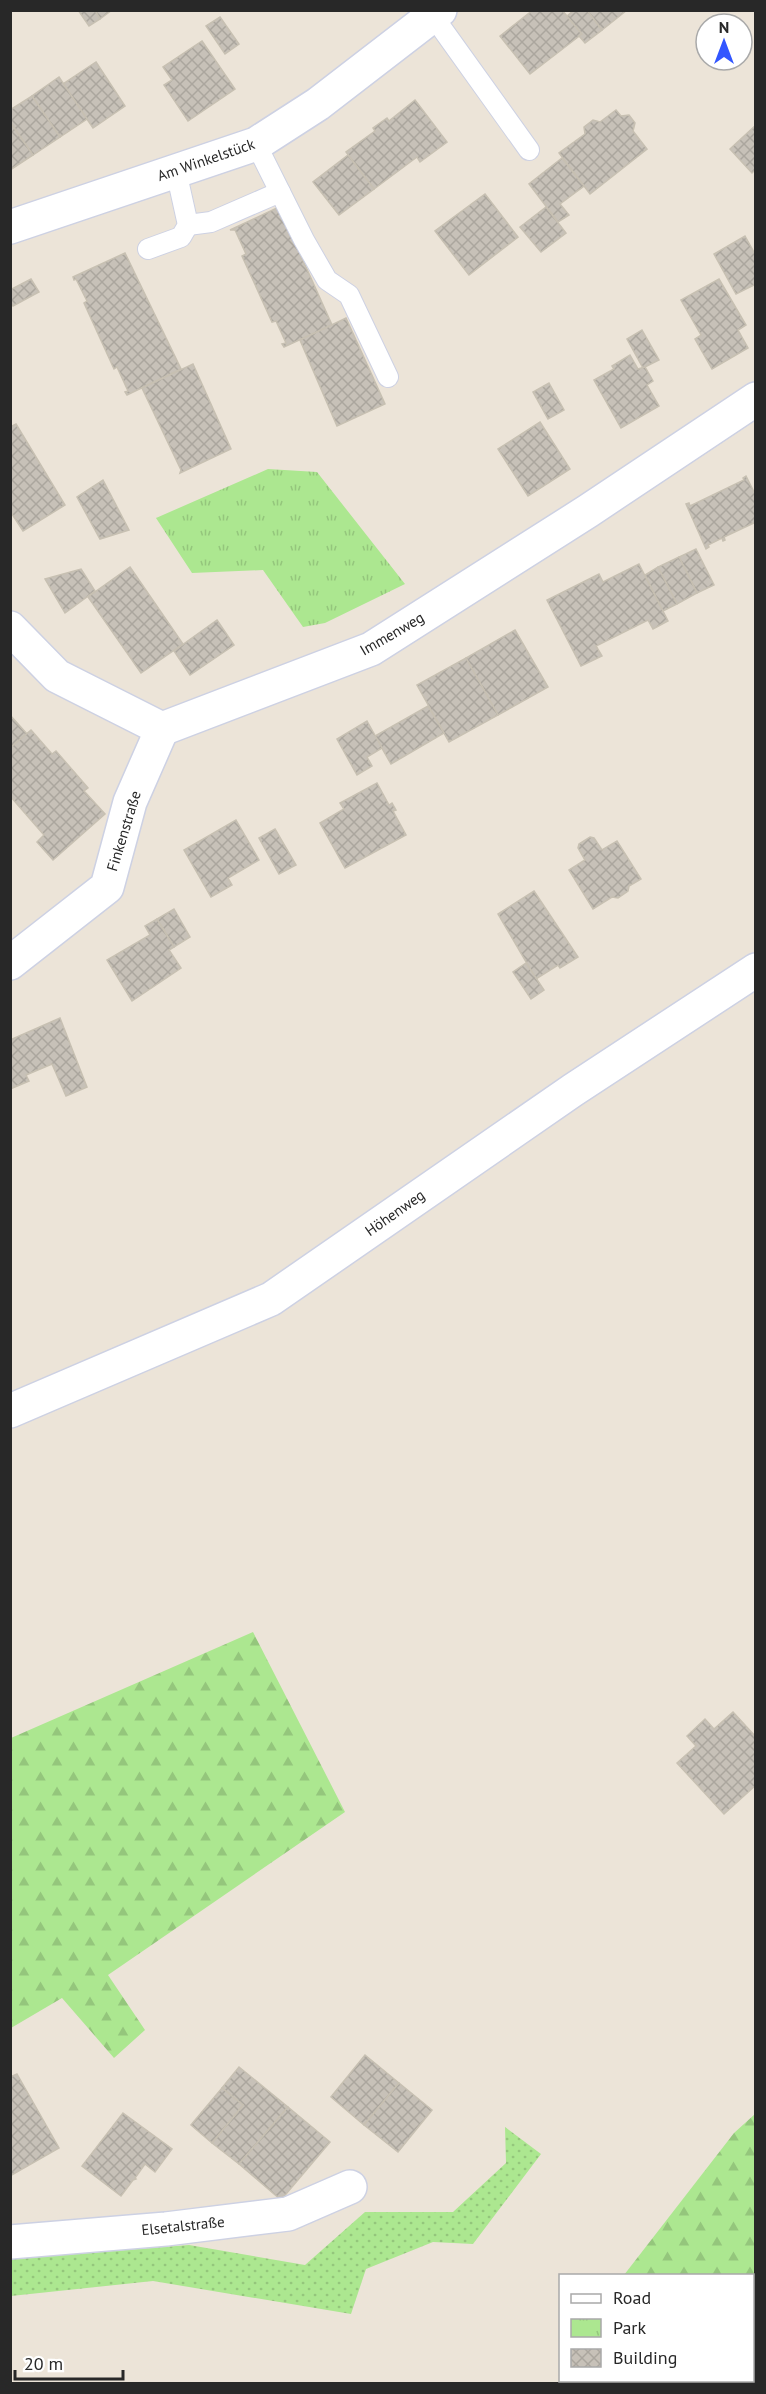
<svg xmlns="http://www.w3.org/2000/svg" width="766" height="2394" font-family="'PT Sans',sans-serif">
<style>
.grass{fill:url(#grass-dots)}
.forest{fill:url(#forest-firs)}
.park{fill:url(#park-tufts)}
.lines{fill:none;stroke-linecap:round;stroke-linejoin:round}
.stream{stroke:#62cdf7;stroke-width:10}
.building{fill:url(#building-cross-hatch);stroke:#c7c0b2;stroke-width:1.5}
.service-casing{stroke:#cdd1e3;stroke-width:22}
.minor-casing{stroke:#cdd1e3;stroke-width:36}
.service{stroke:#fff;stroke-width:20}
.minor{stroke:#fff;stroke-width:33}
.labels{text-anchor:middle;stroke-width:6;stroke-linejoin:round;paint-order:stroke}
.street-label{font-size:15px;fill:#282828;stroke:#fff}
</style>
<defs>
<pattern id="grass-dots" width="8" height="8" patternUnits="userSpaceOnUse" patternTransform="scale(1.5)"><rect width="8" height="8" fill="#ace790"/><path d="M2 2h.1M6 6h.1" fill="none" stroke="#94c67c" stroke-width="1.8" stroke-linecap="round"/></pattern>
<pattern id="forest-firs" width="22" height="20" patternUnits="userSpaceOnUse" patternTransform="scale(1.5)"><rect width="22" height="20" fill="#ace790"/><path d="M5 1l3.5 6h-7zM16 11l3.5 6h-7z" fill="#94c67c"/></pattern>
<pattern id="park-tufts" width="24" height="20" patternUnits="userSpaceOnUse" patternTransform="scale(1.5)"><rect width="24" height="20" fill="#ace790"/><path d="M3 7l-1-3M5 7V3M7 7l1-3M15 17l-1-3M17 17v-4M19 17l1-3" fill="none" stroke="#94c67c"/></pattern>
<pattern id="building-cross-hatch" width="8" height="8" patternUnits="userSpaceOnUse" patternTransform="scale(1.5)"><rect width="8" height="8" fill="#c7c1b8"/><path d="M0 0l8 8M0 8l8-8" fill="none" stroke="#aba69e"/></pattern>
</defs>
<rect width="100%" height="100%" fill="#ece4d8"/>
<!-- grass -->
<polygon class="grass" points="505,2127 541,2154 473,2244 433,2242 366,2269 351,2314 153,2281 11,2296 11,2259 189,2245 305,2265 365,2212 453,2212 506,2163"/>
<!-- forest -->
<g class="forest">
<polygon points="253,1632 345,1812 108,1975 145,2030 114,2058 62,1998 11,2028 11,1738"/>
<polygon points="755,2114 755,2383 576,2383 573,2381 752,2380 752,2276 624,2275 734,2133"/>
</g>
<!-- park -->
<polygon class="park" points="268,469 317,472 405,584 325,623 303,627 263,570 192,573 156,518"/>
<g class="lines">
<!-- stream -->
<g class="stream">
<polyline points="752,2306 756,2302"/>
<polyline points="703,2384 705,2380"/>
</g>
</g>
<!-- building -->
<g class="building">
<polygon points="78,10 95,10 100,19 89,26"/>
<polygon points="95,10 112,10 100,19"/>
<polygon points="533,10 562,10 582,34 530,74 500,36"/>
<polygon points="574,10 587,10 602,30 585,43 579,36 582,34 567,16"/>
<polygon points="587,10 627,10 602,30"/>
<polygon points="220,17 239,44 225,54 206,26"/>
<polygon points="202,41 235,89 188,121 164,85 172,80 163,67"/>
<polygon points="96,62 125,106 93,128 63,84"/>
<polygon points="59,77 87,119 60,137 32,96"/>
<polygon points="32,96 60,137 33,155 10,122 10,110"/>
<polygon points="415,100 447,142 420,162 417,157 374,189 346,152 375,131 373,128 387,118 389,121"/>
<polygon points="616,110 621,116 629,115 635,123 633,131 647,149 590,194 559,153 585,134 584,127 593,120 600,122"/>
<polygon points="10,122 33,155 10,170"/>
<polygon points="756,125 756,169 752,173 730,149"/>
<polygon points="348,155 374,189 339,215 313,182"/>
<polygon points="562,158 584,186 560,204 569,215 558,222 529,184"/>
<polygon points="485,194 518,237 469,275 435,231"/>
<polygon points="279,207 332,325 284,347 282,344 286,343 276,321 272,322 242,256 246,254 235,230 230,230"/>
<polygon points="546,207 566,233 541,252 520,227"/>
<polygon points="745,236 756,256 756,284 736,294 714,254"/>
<polygon points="125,253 181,369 127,395 125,392 128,391 117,367 114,369 84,303 87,301 76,279 74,280 73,277"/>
<polygon points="31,279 39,292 13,306 10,302 10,290"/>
<polygon points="719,279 746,325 738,330 748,348 712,369 695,339 701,335 681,300"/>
<polygon points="346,318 385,404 337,426 300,340"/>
<polygon points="642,330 659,360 643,368 627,339"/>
<polygon points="630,355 638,369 645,367 653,381 647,385 659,406 621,428 594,380 614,369 612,366"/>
<polygon points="193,364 231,449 180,473 181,470 142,388"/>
<polygon points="549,383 564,410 548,419 533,392"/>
<polygon points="540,422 570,469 528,496 498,449"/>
<polygon points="16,424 65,505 23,531 10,511 10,427"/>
<polygon points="746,476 756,496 756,522 724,537 725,540 723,541 722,538 708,545 709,547 706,549 686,504 689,503 690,506 744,480 743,478"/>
<polygon points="103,480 129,530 100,539 77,497"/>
<polygon points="696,549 714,585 697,593 679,557"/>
<polygon points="679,557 697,593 677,604 658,567"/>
<polygon points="639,564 668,621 653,629 648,620 596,646 602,656 581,666 547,600 599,574 603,582"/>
<polygon points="130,567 183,644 141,673 88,597"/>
<polygon points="658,567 677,604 663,611 645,575"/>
<polygon points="81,569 95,591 65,613 45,579"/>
<polygon points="217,620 234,645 190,675 174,651"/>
<polygon points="515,630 548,687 498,715 466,658"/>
<polygon points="466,658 498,715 449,742 417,685"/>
<polygon points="428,706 444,733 391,764 375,736"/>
<polygon points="10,715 27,734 10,748"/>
<polygon points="367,721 382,748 367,757 372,766 357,775 337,739"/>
<polygon points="31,730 52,754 56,751 88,788 84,791 105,814 53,860 37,842 44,835 10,796 10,748"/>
<polygon points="377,783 389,805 392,803 396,810 393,811 406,835 345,868 320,823 344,809 340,803"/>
<polygon points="236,820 259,860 228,878 232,885 211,897 184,850"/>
<polygon points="275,829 296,865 279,874 259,838"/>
<polygon points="590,837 594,838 602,850 617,841 641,879 629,886 628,891 618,898 612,897 593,909 569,870 585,860 578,848 579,844"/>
<polygon points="534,891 578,957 560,968 558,965 536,979 498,914"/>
<polygon points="174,909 190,937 174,947 157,919"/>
<polygon points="157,919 174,947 169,950 181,968 132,1001 107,960 150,935 145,926"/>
<polygon points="526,963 544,990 531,999 513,972"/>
<polygon points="60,1018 87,1087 66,1096 52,1064 26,1075 29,1081 10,1089 10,1040"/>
<polygon points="733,1712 756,1737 756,1785 724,1814 677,1763 696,1746 687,1736 705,1719 714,1729"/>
<polygon points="365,2055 399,2083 364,2125 331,2097"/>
<polygon points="239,2067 288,2107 239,2164 212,2143 243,2105 222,2088"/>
<polygon points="17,2074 59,2148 10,2176 10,2077"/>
<polygon points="399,2083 432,2110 398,2152 364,2125"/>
<polygon points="222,2088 243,2105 212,2143 191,2125"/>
<polygon points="288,2107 330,2142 281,2200 239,2164"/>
<polygon points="123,2113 172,2149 155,2172 145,2164 135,2178 136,2179 133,2180 121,2196 82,2166"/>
</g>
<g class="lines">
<!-- service casing -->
<g class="service-casing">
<g id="service">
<polyline points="433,16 529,150"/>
<polyline points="256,144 304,240 327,280 349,295 388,377"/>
<polyline points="188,225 211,222 280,192"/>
<polyline points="148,249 181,237 188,225 176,171"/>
</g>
</g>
<!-- minor casing -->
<g class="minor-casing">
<g id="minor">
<polyline points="10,227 256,144 318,104 440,10"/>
<polyline points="10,628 57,676 162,729 371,649 588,511 756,399"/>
<polyline points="10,963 107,887 130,802 162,729"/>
<polyline points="10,1411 271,1299 573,1090 756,970"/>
<polyline points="10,2242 166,2229 288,2214 350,2187"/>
</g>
</g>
<!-- service -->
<use href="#service" class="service"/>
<!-- minor -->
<use href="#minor" class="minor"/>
</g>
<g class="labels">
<!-- street labels -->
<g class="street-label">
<text transform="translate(206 160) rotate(-19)" y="5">Am Winkelstück</text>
<text transform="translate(392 634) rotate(-30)" y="5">Immenweg</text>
<text transform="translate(124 831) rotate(-73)" y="5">Finkenstraße</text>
<text transform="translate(395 1213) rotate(-35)" y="5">Höhenweg</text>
<text transform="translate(183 2226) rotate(-6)" y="5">Elsetalstraße</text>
</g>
</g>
<!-- border -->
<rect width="766" height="2394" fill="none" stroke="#282828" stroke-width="24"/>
<!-- legend -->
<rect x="559" y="2274" width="195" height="108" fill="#ffffff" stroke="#a9a9a9" stroke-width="1.5"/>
<rect x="571" y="2294" width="30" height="9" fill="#ffffff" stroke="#a9a9a9" stroke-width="1.5"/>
<text x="613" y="2304" font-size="18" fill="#282828">Road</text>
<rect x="571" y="2319" width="30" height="18" fill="url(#park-tufts)" stroke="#a9a9a9" stroke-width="1.5"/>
<text x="613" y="2334" font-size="18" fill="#282828">Park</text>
<rect x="571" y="2349" width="30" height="18" fill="url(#building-cross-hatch)" stroke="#a9a9a9" stroke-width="1.5"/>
<text x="613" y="2364" font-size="18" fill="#282828">Building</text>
<!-- north arrow -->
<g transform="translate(724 42)"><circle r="28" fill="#ffffff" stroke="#a9a9a9" stroke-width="1.5"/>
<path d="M0-4.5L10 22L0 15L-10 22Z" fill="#3256ff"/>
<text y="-9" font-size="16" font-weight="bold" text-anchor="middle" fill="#282828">N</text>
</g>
<!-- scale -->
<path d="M15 2370v9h108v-9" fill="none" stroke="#282828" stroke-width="3"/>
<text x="24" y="2370" font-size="18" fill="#282828" stroke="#ffffff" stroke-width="4.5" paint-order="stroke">20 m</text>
</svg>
